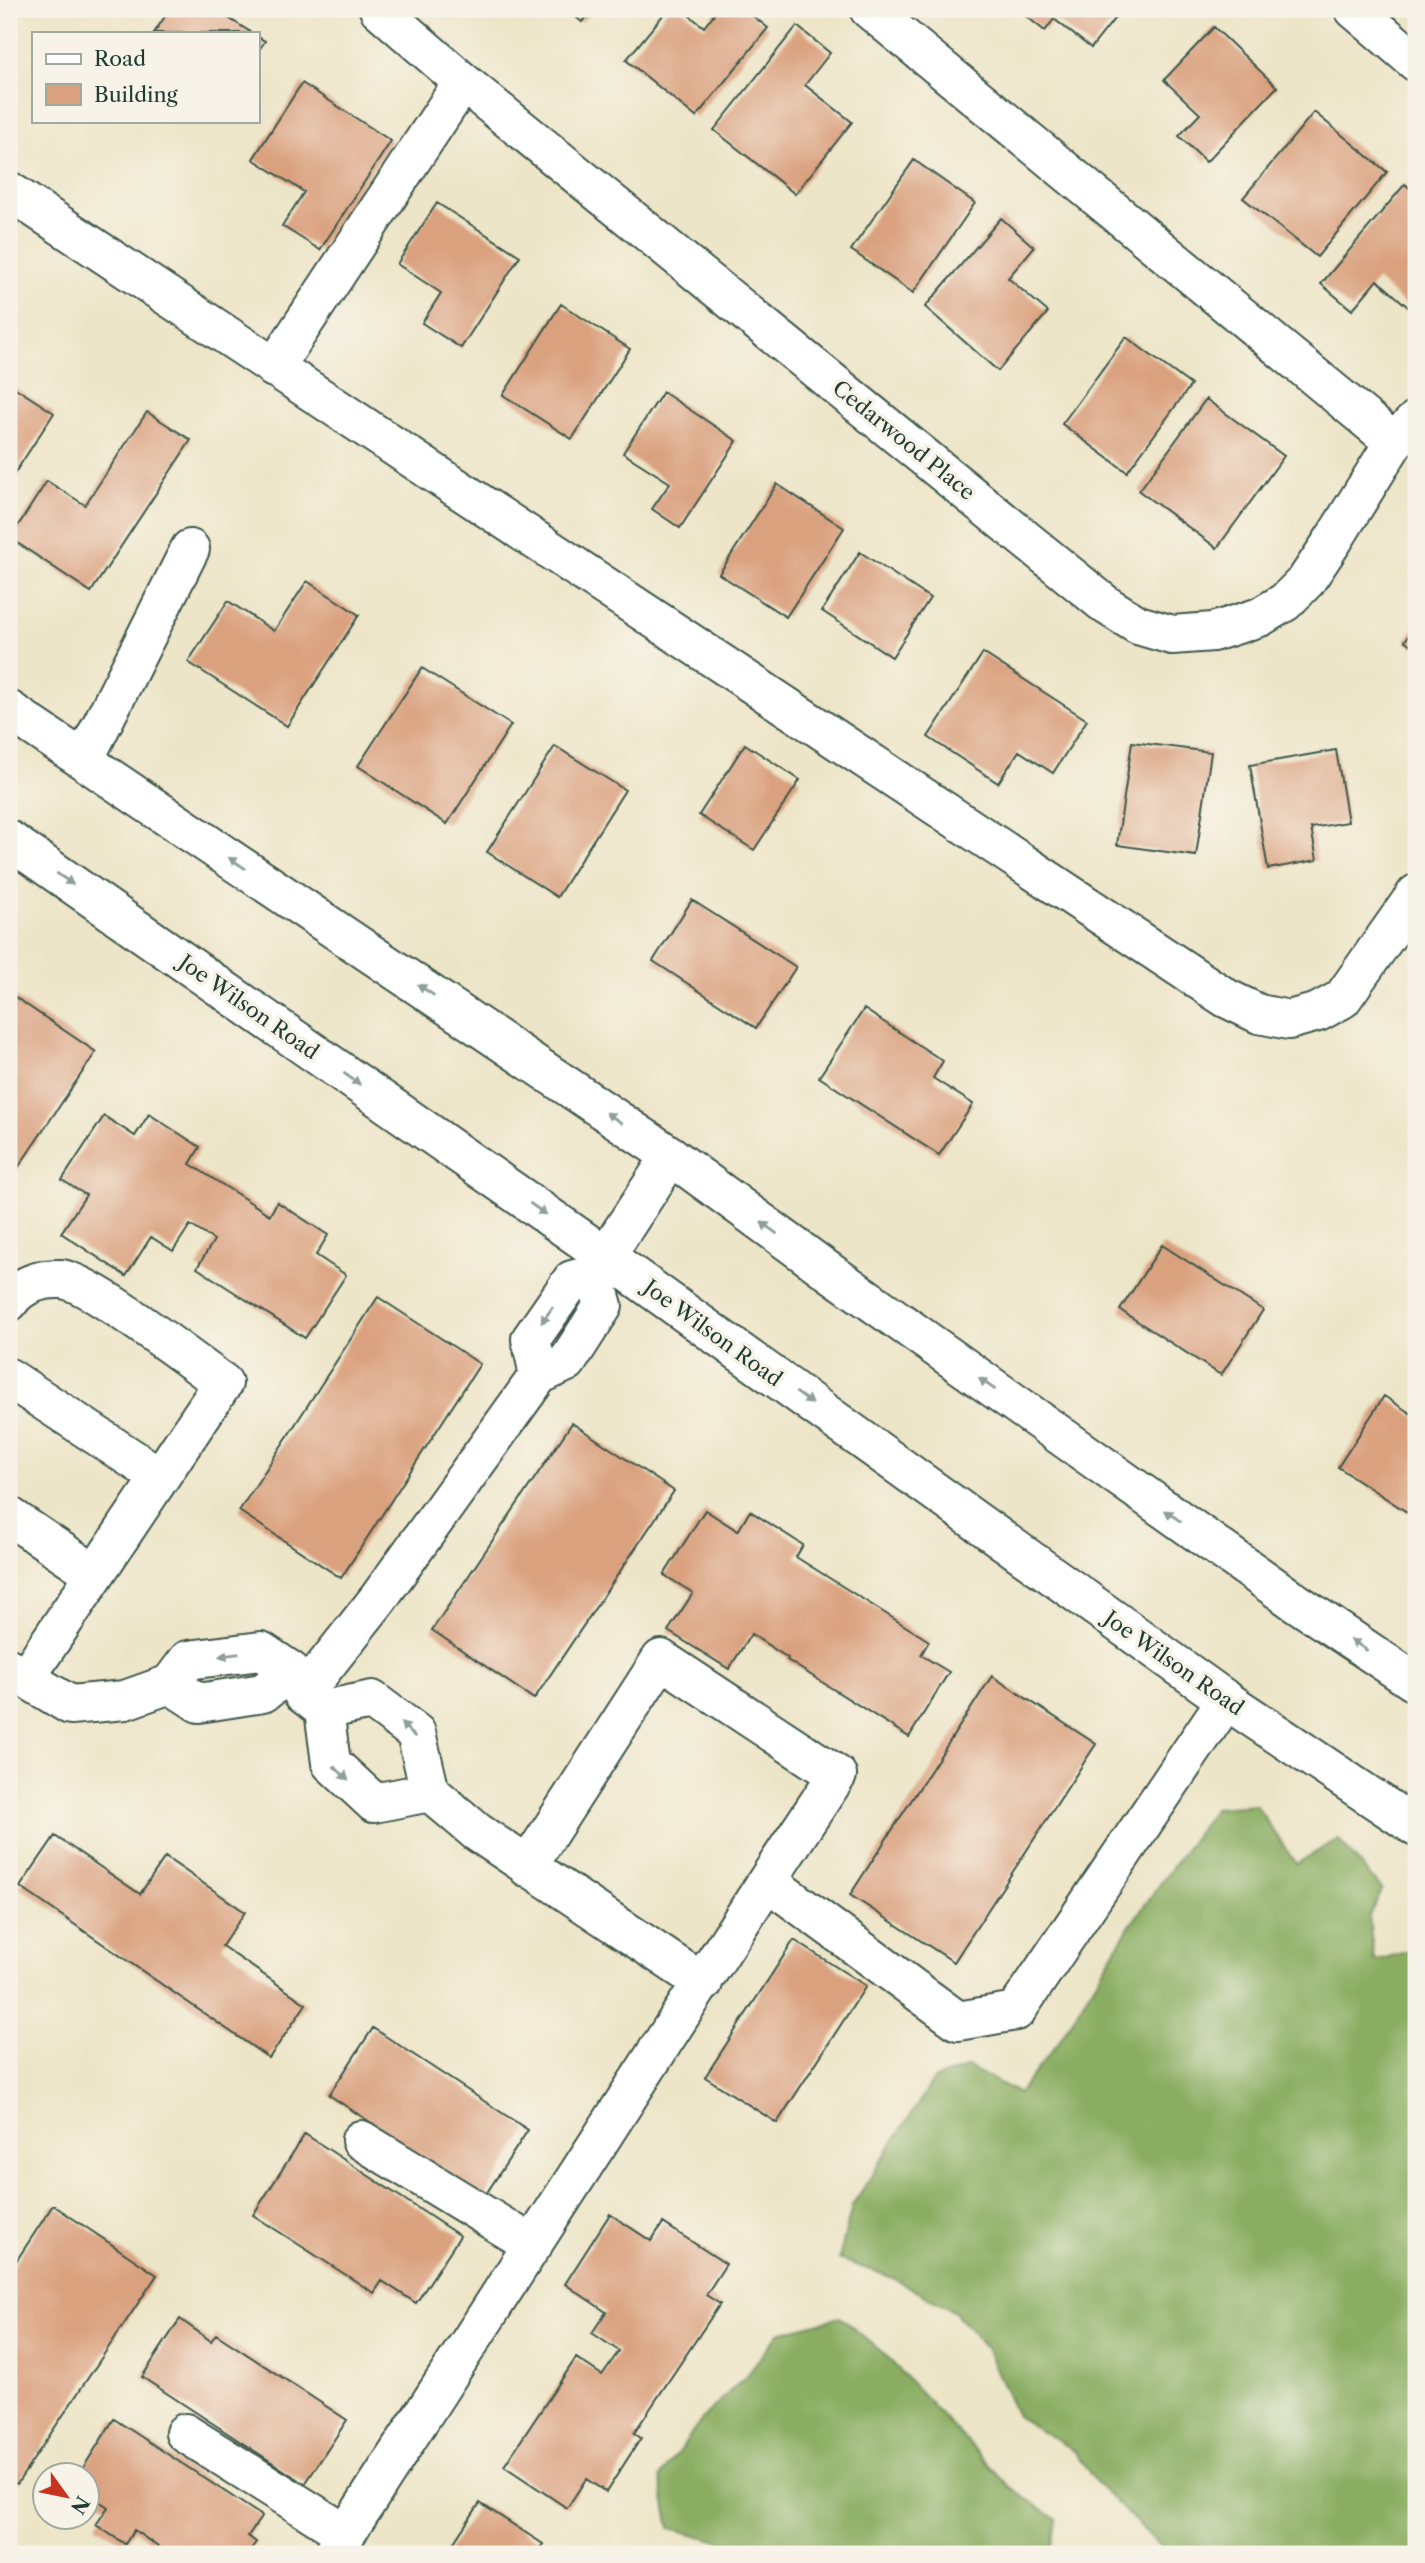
<svg xmlns="http://www.w3.org/2000/svg" width="1425" height="2563" viewBox="0 0 1425 2563" font-family="'Libre Caslon Text',serif">
  <rect width="100%" height="100%" fill="#f7f3e8"/>
  <filter id="ink" filterUnits="userSpaceOnUse"><feTurbulence type="fractalNoise" baseFrequency=".0143" numOctaves="2"/><feDisplacementMap in="SourceGraphic" scale="14" xChannelSelector="R" yChannelSelector="G"/><feConvolveMatrix kernelMatrix="1 2 1 2 8 2 1 2 1" color-interpolation-filters="sRGB"/></filter>
  <filter id="wash" filterUnits="userSpaceOnUse"><feTurbulence type="fractalNoise" baseFrequency=".00686" numOctaves="4" result="noise"/><feDisplacementMap in="SourceGraphic" scale="28" xChannelSelector="R" yChannelSelector="G"/><feGaussianBlur stdDeviation="1.57" result="paint"/><feColorMatrix in="noise" values="0 0 0 0 0 0 0 0 0 0 0 0 0 0 0 0 0 1.4 0 .05"/><feComposite in="paint" operator="in"/></filter>
  <g filter="url(#wash)">
    <rect width="100%" height="100%" fill="#ede5c7"/>
    <path fill="#8aad62" stroke="#54754b" stroke-width="2" d="M1256,1805L1296,1864L1338,1839L1382,1890L1369,1917L1374,1961L1416,1949V2554H1168L1096,2482L1073,2450L1017,2416L986,2348L955,2312L893,2278L839,2259L852,2206L934,2079L968,2067L1019,2093L1060,2040L1129,1927L1215,1808Z
      M840,2317L882,2352L1009,2486L1057,2520L1050,2554H767L670,2528L660,2478L703,2418L745,2377L779,2333Z"/>
    <g id="blocks">
      <path fill="#daa17f" d="M170,9H214L252,33H154Z
        M566,9H593L582,22Z
        M668,9H681L704,27L718,9H744L768,28L696,117L626,60Z
        M1017,9H1122L1091,48L1054,19L1045,31Z
        M797,26L830,53L805,85L852,122L795,194L714,130Z
        M1214,27L1277,87L1206,162L1179,136L1200,114L1164,80Z
        M257,37L265,41L257,53Z
        M302,83L391,141L320,250L282,226L304,192L253,159Z
        M1314,112L1387,172L1317,257L1243,198Z
        M914,160L975,203L913,293L851,250Z
        M1405,184L1416,194V314L1377,280L1352,310L1321,284Z
        M437,203L520,256L461,348L422,323L441,293L397,264Z
        M1001,218L1034,247L1008,278L1048,312L998,371L925,307Z
        M561,304L630,349L572,439L503,395Z
        M1126,337L1191,385L1127,472L1062,424Z
        M11,385L54,413L9,482V389Z
        M663,392L737,441L680,528L652,509L670,483L623,453Z
        M1206,399L1284,456L1217,548L1139,491Z
        M147,412L191,440L91,592L10,538L47,481L85,505Z
        M777,484L844,528L786,617L719,574Z
        M860,552L930,598L892,657L822,611Z
        M307,581L359,615L287,726L188,662L228,601L274,631Z
        M1416,624V648L1405,641Z
        M983,653L1087,720L1053,773L1019,751L998,783L928,737Z
        M422,668L511,725L447,824L358,766Z
        M1132,742L1211,752L1196,856L1117,845Z
        M745,744L800,780L754,850L699,815Z
        M555,746L625,790L557,897L487,852Z
        M1336,750L1348,822L1311,828L1317,860L1268,869L1250,765Z
        M692,900L796,967L756,1028L653,961Z
        M9,993L96,1052L9,1181Z
        M864,1009L943,1061L933,1078L973,1104L939,1155L819,1077Z
        M149,1114L200,1147L190,1164L270,1215L277,1202L328,1235L316,1255L346,1275L305,1338L197,1268L214,1240L190,1225L173,1251L151,1237L126,1276L61,1233L86,1195L62,1180L104,1116L135,1136Z
        M1162,1245L1263,1310L1221,1375L1120,1310Z
        M378,1297L480,1364L341,1578L239,1511Z
        M1384,1396L1416,1417V1505L1410,1514L1338,1467Z
        M572,1423L674,1491L534,1699L432,1630Z
        M705,1510L738,1531L750,1511L803,1545L796,1557L929,1641L921,1655L949,1672L909,1737L787,1660L788,1658L751,1634L729,1669L668,1631L693,1593L664,1575Z
        M992,1676L1096,1744L954,1962L850,1895Z
        M55,1836L140,1894L165,1857L245,1912L222,1946L306,2004L269,2058L20,1887Z
        M794,1940L866,1986L777,2123L705,2077Z
        M373,2028L528,2130L484,2197L329,2095Z
        M305,2134L460,2236L416,2303L382,2281L374,2293L253,2215Z
        M53,2205L157,2275L17,2484L9,2479V2272Z
        M610,2214L651,2241L663,2223L726,2264L706,2295L720,2304L634,2433L641,2438L606,2492L586,2479L567,2508L504,2466L576,2358L602,2375L619,2351L592,2333L606,2312L565,2284Z
        M180,2319L211,2341L216,2334L347,2420L305,2484L142,2377Z
        M114,2419L262,2516L248,2536L256,2542L248,2554H168L134,2530L125,2544L96,2525L108,2507L88,2494V2476H78Z
        M480,2503L543,2544L536,2554H446Z"/>
    </g>
  </g>
  <g filter="url(#ink)">
    <use href="#blocks" fill-opacity="0" stroke="#3e564a" stroke-width="2"/>
    <g fill="none" stroke-linecap="round" stroke-linejoin="round">
      <g stroke="#3e564a" stroke-width="42">
        <path id="minor" d="M379,9L463,82L1106,605L1138,625L1172,635L1213,632L1260,617L1285,602L1306,581L1334,539L1394,442L1416,420
          M869,9L1394,442
          M1354,9L1416,62
          M9,191L1226,998L1259,1014L1289,1020L1318,1012L1342,999L1416,894
          M274,368L463,82
          M84,760L190,549
          M9,1302C20,1285 41,1278 61,1279C89,1281 194,1363 223,1383L25,1679
          M539,1375L531,1339L572,1280L594,1274L671,1156
          M9,1378L160,1477
          M9,1516L95,1574
          M9,1668L70,1705L125,1700L170,1684L188,1660L261,1651L291,1671L303,1694L324,1710L372,1700L416,1733L430,1792L477,1832L703,1983
          M170,1684L199,1703L263,1693L291,1671
          M303,1694L378,1599L539,1375L567,1362L603,1306L594,1274
          M324,1710L331,1763L374,1803L430,1792
          M527,1867L661,1659L837,1775L767,1881
          M361,2140L533,2245
          M185,2433L346,2534
          M333,2554L767,1881L958,2021L1016,2011L1226,1700"/>
      </g>
      <g stroke="#3e564a" stroke-width="42">
        <path id="major" d="M9,710L671,1156L824,1268L1294,1601L1416,1683
          M9,840L607,1257L1226,1700L1416,1827"/>
      </g>
      <use href="#minor" stroke="#fff" stroke-width="38"/>
      <use href="#major" stroke="#fff" stroke-width="38"/>
    </g>
    <defs><path id="oneway-solid" d="M-6-.8H1V-3.2L6.5 0L1 3.2V.8H-6Z" transform="scale(1.75)"/></defs>
    <g fill="#8f9e9a">
      <use href="#oneway-solid" transform="translate(237 863) rotate(-146)"/>
      <use href="#oneway-solid" transform="translate(65 879) rotate(35)"/>
      <use href="#oneway-solid" transform="translate(426 990) rotate(-146)"/>
      <use href="#oneway-solid" transform="translate(352 1079) rotate(35)"/>
      <use href="#oneway-solid" transform="translate(614 1118) rotate(-146)"/>
      <use href="#oneway-solid" transform="translate(538 1209) rotate(35)"/>
      <use href="#oneway-solid" transform="translate(769 1228) rotate(-144)"/>
      <use href="#oneway-solid" transform="translate(547 1315) rotate(125)"/>
      <use href="#oneway-solid" transform="translate(987 1384) rotate(-145)"/>
      <use href="#oneway-solid" transform="translate(804 1398) rotate(36)"/>
      <use href="#oneway-solid" transform="translate(1173 1516) rotate(-145)"/>
      <use href="#oneway-solid" transform="translate(1359 1645) rotate(-146)"/>
      <use href="#oneway-solid" transform="translate(229 1655) rotate(173)"/>
      <use href="#oneway-solid" transform="translate(408 1730) rotate(-136)"/>
      <use href="#oneway-solid" transform="translate(341 1773) rotate(43)"/>
    </g>
  </g>
  <g text-anchor="middle" dominant-baseline="central" stroke-width="7" stroke-linejoin="round" paint-order="stroke">
    <g font-size="21" fill="#1f3d34" stroke="#f7f3e8">
      <text transform="translate(904 440) rotate(39)">Cedarwood Place</text>
      <text transform="translate(249 1007) rotate(35)">Joe Wilson Road</text>
      <text transform="translate(713 1333) rotate(36)">Joe Wilson Road</text>
      <text transform="translate(1174 1663) rotate(35)">Joe Wilson Road</text>
    </g>
  </g>
  <rect width="1425" height="2563" fill="none" stroke="#f7f3e8" stroke-width="35"/>
  <rect x="32" y="32" width="228" height="91" fill="#f7f3e8" stroke="#a1aaa0" stroke-width="2"/>
  <rect x="46" y="54" width="35" height="10" fill="#ffffff" stroke="#a1aaa0" stroke-width="2"/>
  <text x="94" y="66" font-size="21" fill="#1f3d34">Road</text>
  <rect x="46" y="84" width="35" height="21" fill="#daa17f" stroke="#a1aaa0" stroke-width="2"/>
  <text x="94" y="102" font-size="21" fill="#1f3d34">Building</text>
  <g transform="translate(66 2496) rotate(123)"><circle r="33" fill="#f7f3e8" stroke="#a1aaa0" stroke-width="2"/>
  <path d="M0-5L12 26L0 18L-12 26Z" fill="#c8321e"/>
  <text y="-10" font-size="19" font-weight="bold" text-anchor="middle" fill="#1f3d34">N</text>
  </g>
</svg>
